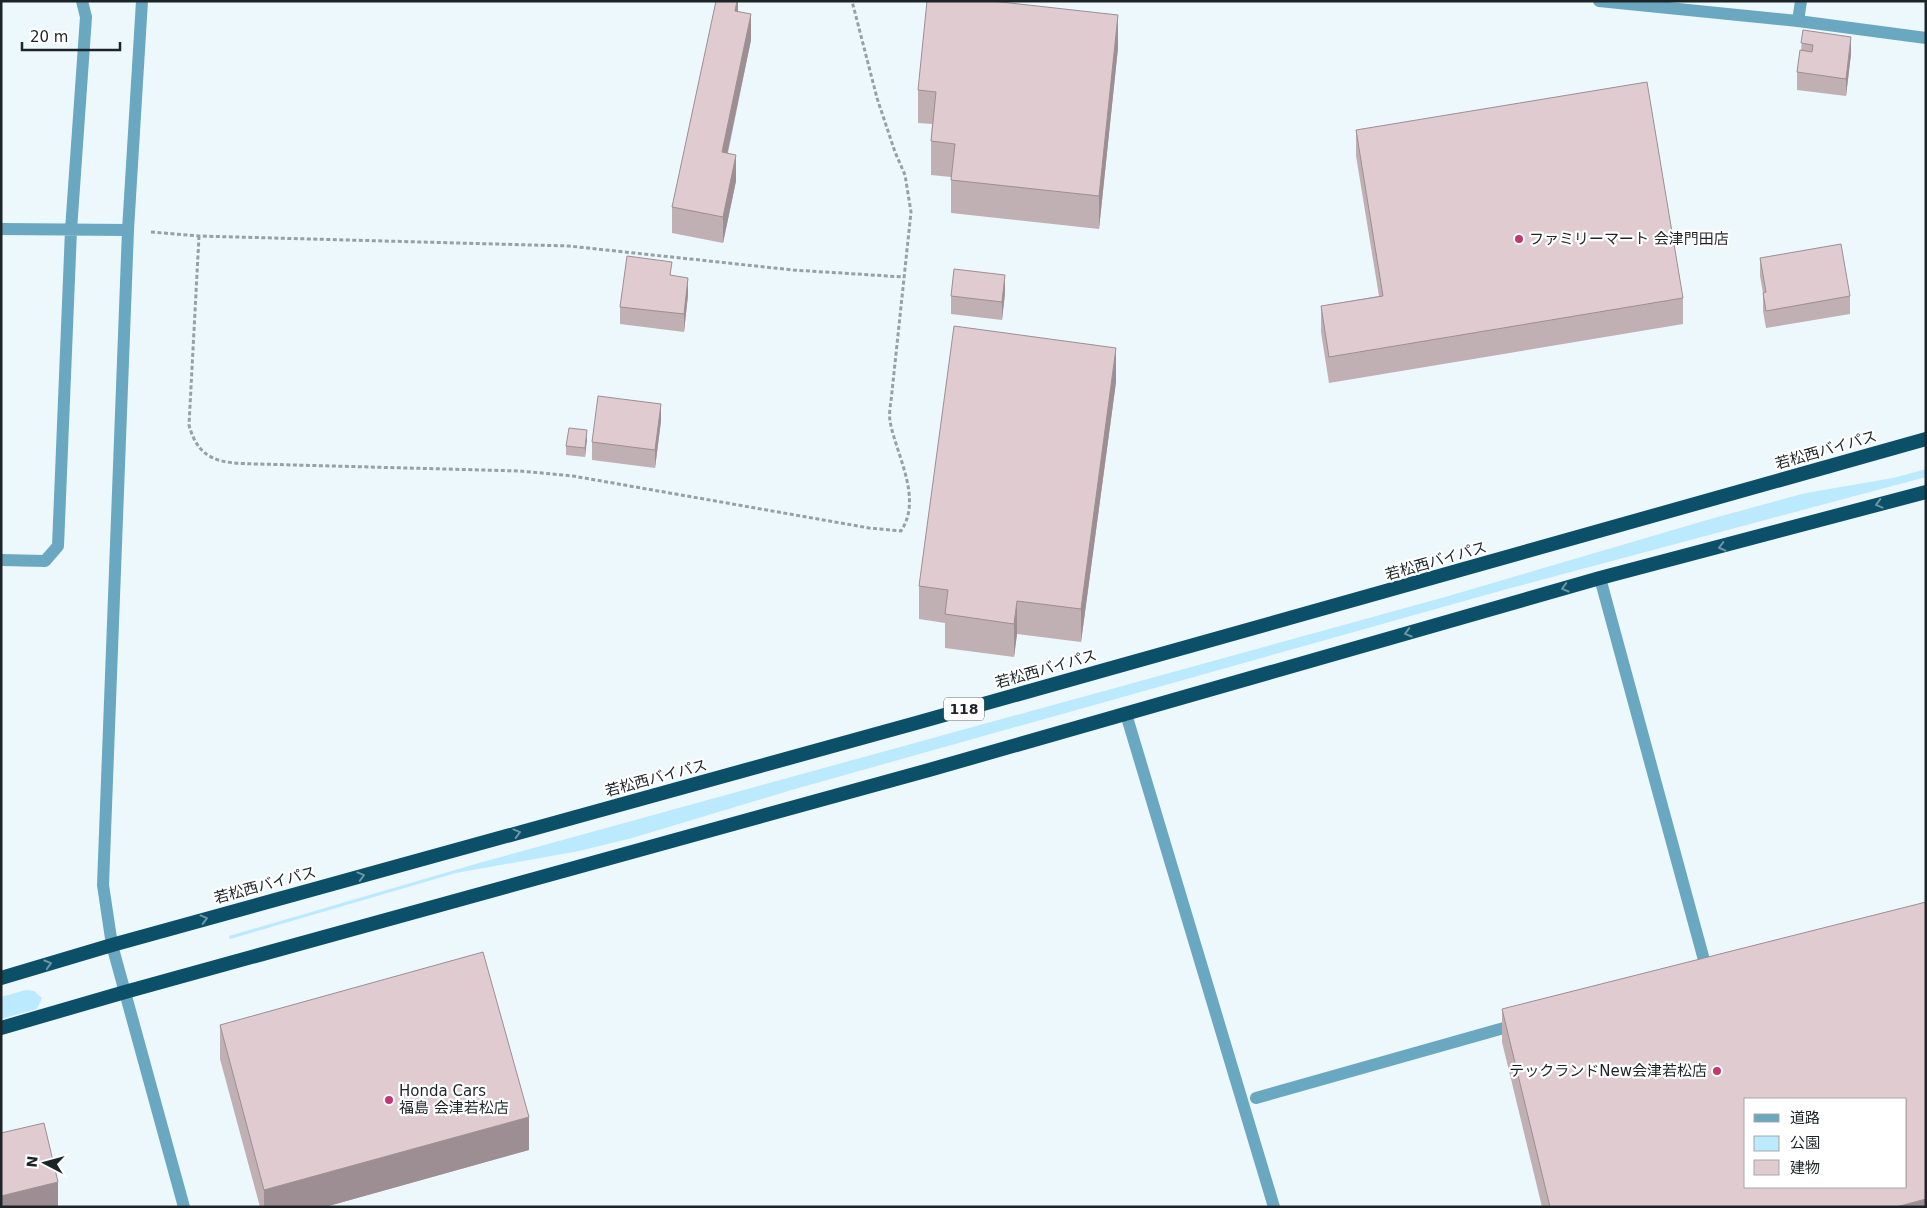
<svg xmlns="http://www.w3.org/2000/svg" width="1927" height="1208" viewBox="0 0 1927 1208" font-family="'DejaVu Sans','Noto Sans JP',sans-serif">
  <rect width="100%" height="100%" fill="#edf8fd"/>
  <path fill="#bbe9fd" d="M1926,469V477L1507,589L795,789L632,838L579,851L456,873L230,939L229,936L479,863L1445,597L1714,518L1806,493L1893,478Z
    M26,990L34,991L42,998L37,1009L1,1019V997Z"/>
  <g fill="none" stroke-linecap="round" stroke-linejoin="round">
    <path stroke="#97a0a4" stroke-width="3" stroke-dasharray="4 2.5" stroke-linecap="butt" d="M151,232L199,236L569,246L793,270L904,277
      M199,236L189,425C199,463 223,463 257,464L520,471L573,476L869,528L901,531C923,498 896,455 890,421C889,415 890,407 891,401L911,212L905,175L895,152L877,98L852,1"/>
    <path stroke="#6aa7c1" stroke-width="12" d="M1600,578L1707,971
      M1256,1098L1518,1024"/>
    <path stroke="#6aa7c1" stroke-width="12" d="M1798,21L1801,1
      M1,229L128,230
      M1,560L45,561L58,546L71,230L86,17L82,1
      M1126,714L1274,1207"/>
    <path stroke="#6aa7c1" stroke-width="12" d="M142,1L128,230L103,885L112,945L184,1207
      M1599,1L1798,21L1926,38"/>
    <path stroke="#0b5068" stroke-width="14" d="M1,978L112,945L916,723L1926,439
      M1,1028L125,992L929,770L1600,578L1926,492"/>
  </g>
  <path fill="#c0afb3" d="M738,1V12L751,40L728,153L736,181L723,243L672,233V207Z
    M1803,30L1851,54L1846,96L1797,90V72L1801,51Z
    M1118,48L1099,229L951,213V177L931,175V141L932,124L918,123V90Z
    M1356,130L1683,298V324L1329,383L1321,332V306L1379,296L1356,156Z
    M1760,258L1850,296V314L1766,328L1763,311V293L1760,276Z
    M672,276L688,295L684,332L620,324V307Z
    M1005,293L1002,320L951,314V296Z
    M1116,382L1081,642L1017,634L1014,657L945,648V623L919,619V586Z
    M661,421L655,468L592,460V442Z
    M587,439L585,457L566,455V446Z
    M1502,1009L1926,1207H1542L1502,1042Z
    M220,1025L529,1150L325,1207H260L220,1059Z"/>
  <path fill="#9c8e92" d="M737,1H738V23L735,11Z
    M751,14V40L722,178V152Z
    M1118,15V48L1099,229V196Z
    M1851,37V54L1846,96V79Z
    M736,155V181L723,243V217Z
    M1005,275V293L1002,320V302Z
    M688,278V295L684,332V314Z
    M1116,348V382L1081,642V609Z
    M661,404V421L655,468V450Z
    M587,430V439L585,457V448Z
    M1017,601V634L1014,657V624Z
    M529,1117V1150L325,1207H264V1190Z
    M58,1182V1207H1V1196Z
    M1926,1199V1207H1896Z"/>
  <path fill="#dfcbd0" stroke="#9c8e92" fill-rule="evenodd" d="M716,1H737L735,11L751,14L722,152L736,155L723,217L672,207Z
    M927,1H992L1118,15L1099,196L951,180L955,144L931,141L936,92L918,90Z
    M1803,30L1851,37L1846,79L1797,72L1800,50L1812,52L1813,45L1801,43Z
    M1647,82L1683,298L1329,357L1321,306L1383,296L1356,130Z
    M1841,244L1850,296L1766,311L1763,293L1766,292L1760,258Z
    M627,256L672,262L670,275L688,278L684,314L620,307Z
    M954,269L1005,275L1002,302L951,296Z
    M954,326L1116,348L1081,609L1017,601L1014,624L945,614L948,590L919,586Z
    M598,396L661,404L655,450L592,442Z
    M569,428L587,430L585,448L566,446Z
    M1926,902V1199L1896,1207H1550L1502,1009ZM1746,1099H1906V1187H1746Z
    M483,952L529,1117L264,1190L220,1025Z
    M44,1123L58,1182L1,1196V1133Z"/>
  <defs><path id="oneway-chevron" d="M-2-3.5L2.5 0L-2 3.5" fill="none" stroke-width="1.6" stroke-linecap="round" stroke-linejoin="round" transform="scale(1.25)"/></defs>
  <g stroke="#6d96a4">
    <use href="#oneway-chevron" transform="translate(1879 504) rotate(165)"/>
    <use href="#oneway-chevron" transform="translate(1722 547) rotate(166)"/>
    <use href="#oneway-chevron" transform="translate(1565 588) rotate(164)"/>
    <use href="#oneway-chevron" transform="translate(1408 633) rotate(164)"/>
    <use href="#oneway-chevron" transform="translate(517 833) rotate(-15)"/>
    <use href="#oneway-chevron" transform="translate(361 876) rotate(-15)"/>
    <use href="#oneway-chevron" transform="translate(204 919) rotate(-15)"/>
    <use href="#oneway-chevron" transform="translate(48 964) rotate(-17)"/>
  </g>
  <g fill="#c2386f" stroke="#fff" stroke-width="2">
    <circle cx="1519" cy="239" r="5"/>
    <circle cx="1717" cy="1071" r="5"/>
    <circle cx="389" cy="1100" r="5"/>
  </g>
  <g text-anchor="middle" dominant-baseline="central" stroke-width="4.5" stroke-linejoin="round" paint-order="stroke">
    <rect fill="#fff" stroke="#616668" stroke-width="1" x="944" y="697.5" width="40" height="23" rx="4"/>
    <g font-size="14" font-weight="bold" fill="#1d2427">
      <text x="964" y="709">118</text>
    </g>
    <g font-size="15" fill="#1d2427" stroke="#fff" text-anchor="start">
      <text x="1529" y="239">ファミリーマート 会津門田店</text>
      <text x="1707" y="1071" text-anchor="end">テックランドNew会津若松店</text>
      <text x="399" y="1091">Honda Cars<tspan x="399" dy="17">福島 会津若松店</tspan></text>
    </g>
    <g font-size="15" fill="#1d2427" stroke="#fff">
      <text transform="translate(1826 450) rotate(-16)">若松西バイパス</text>
      <text transform="translate(1436 561) rotate(-16)">若松西バイパス</text>
      <text transform="translate(1046 669) rotate(-16)">若松西バイパス</text>
      <text transform="translate(656 778) rotate(-15)">若松西バイパス</text>
      <text transform="translate(265 885) rotate(-15)">若松西バイパス</text>
    </g>
  </g>
  <rect width="1927" height="1208" fill="none" stroke="#1d2427" stroke-width="5"/>
  <rect x="1744" y="1098" width="162" height="90" fill="#ffffff" stroke="#a5a7a9"/>
  <rect x="1754" y="1114" width="25" height="8" fill="#6aa7c1" stroke="#a5a7a9"/>
  <text x="1790" y="1123" font-size="15" fill="#1d2427">道路</text>
  <rect x="1754" y="1136" width="25" height="15" fill="#bbe9fd" stroke="#a5a7a9"/>
  <text x="1790" y="1148" font-size="15" fill="#1d2427">公園</text>
  <rect x="1754" y="1160" width="25" height="15" fill="#dfcbd0" stroke="#a5a7a9"/>
  <text x="1790" y="1173" font-size="15" fill="#1d2427">建物</text>
  <g transform="translate(45 1163) rotate(276)" stroke="#ffffff" stroke-width="4" paint-order="stroke">
  <path d="M0-4L9 19L0 12L-9 19Z" fill="#1d2427"/>
  <text y="-8" font-size="14" font-weight="bold" text-anchor="middle" fill="#1d2427">N</text>
  </g>
  <path d="M22 42v8h98v-8" fill="none" stroke="#1d2427" stroke-width="2.5"/>
  <text x="30" y="42" font-size="15" fill="#1d2427" stroke="#ffffff" stroke-width="4" paint-order="stroke">20 m</text>
</svg>
